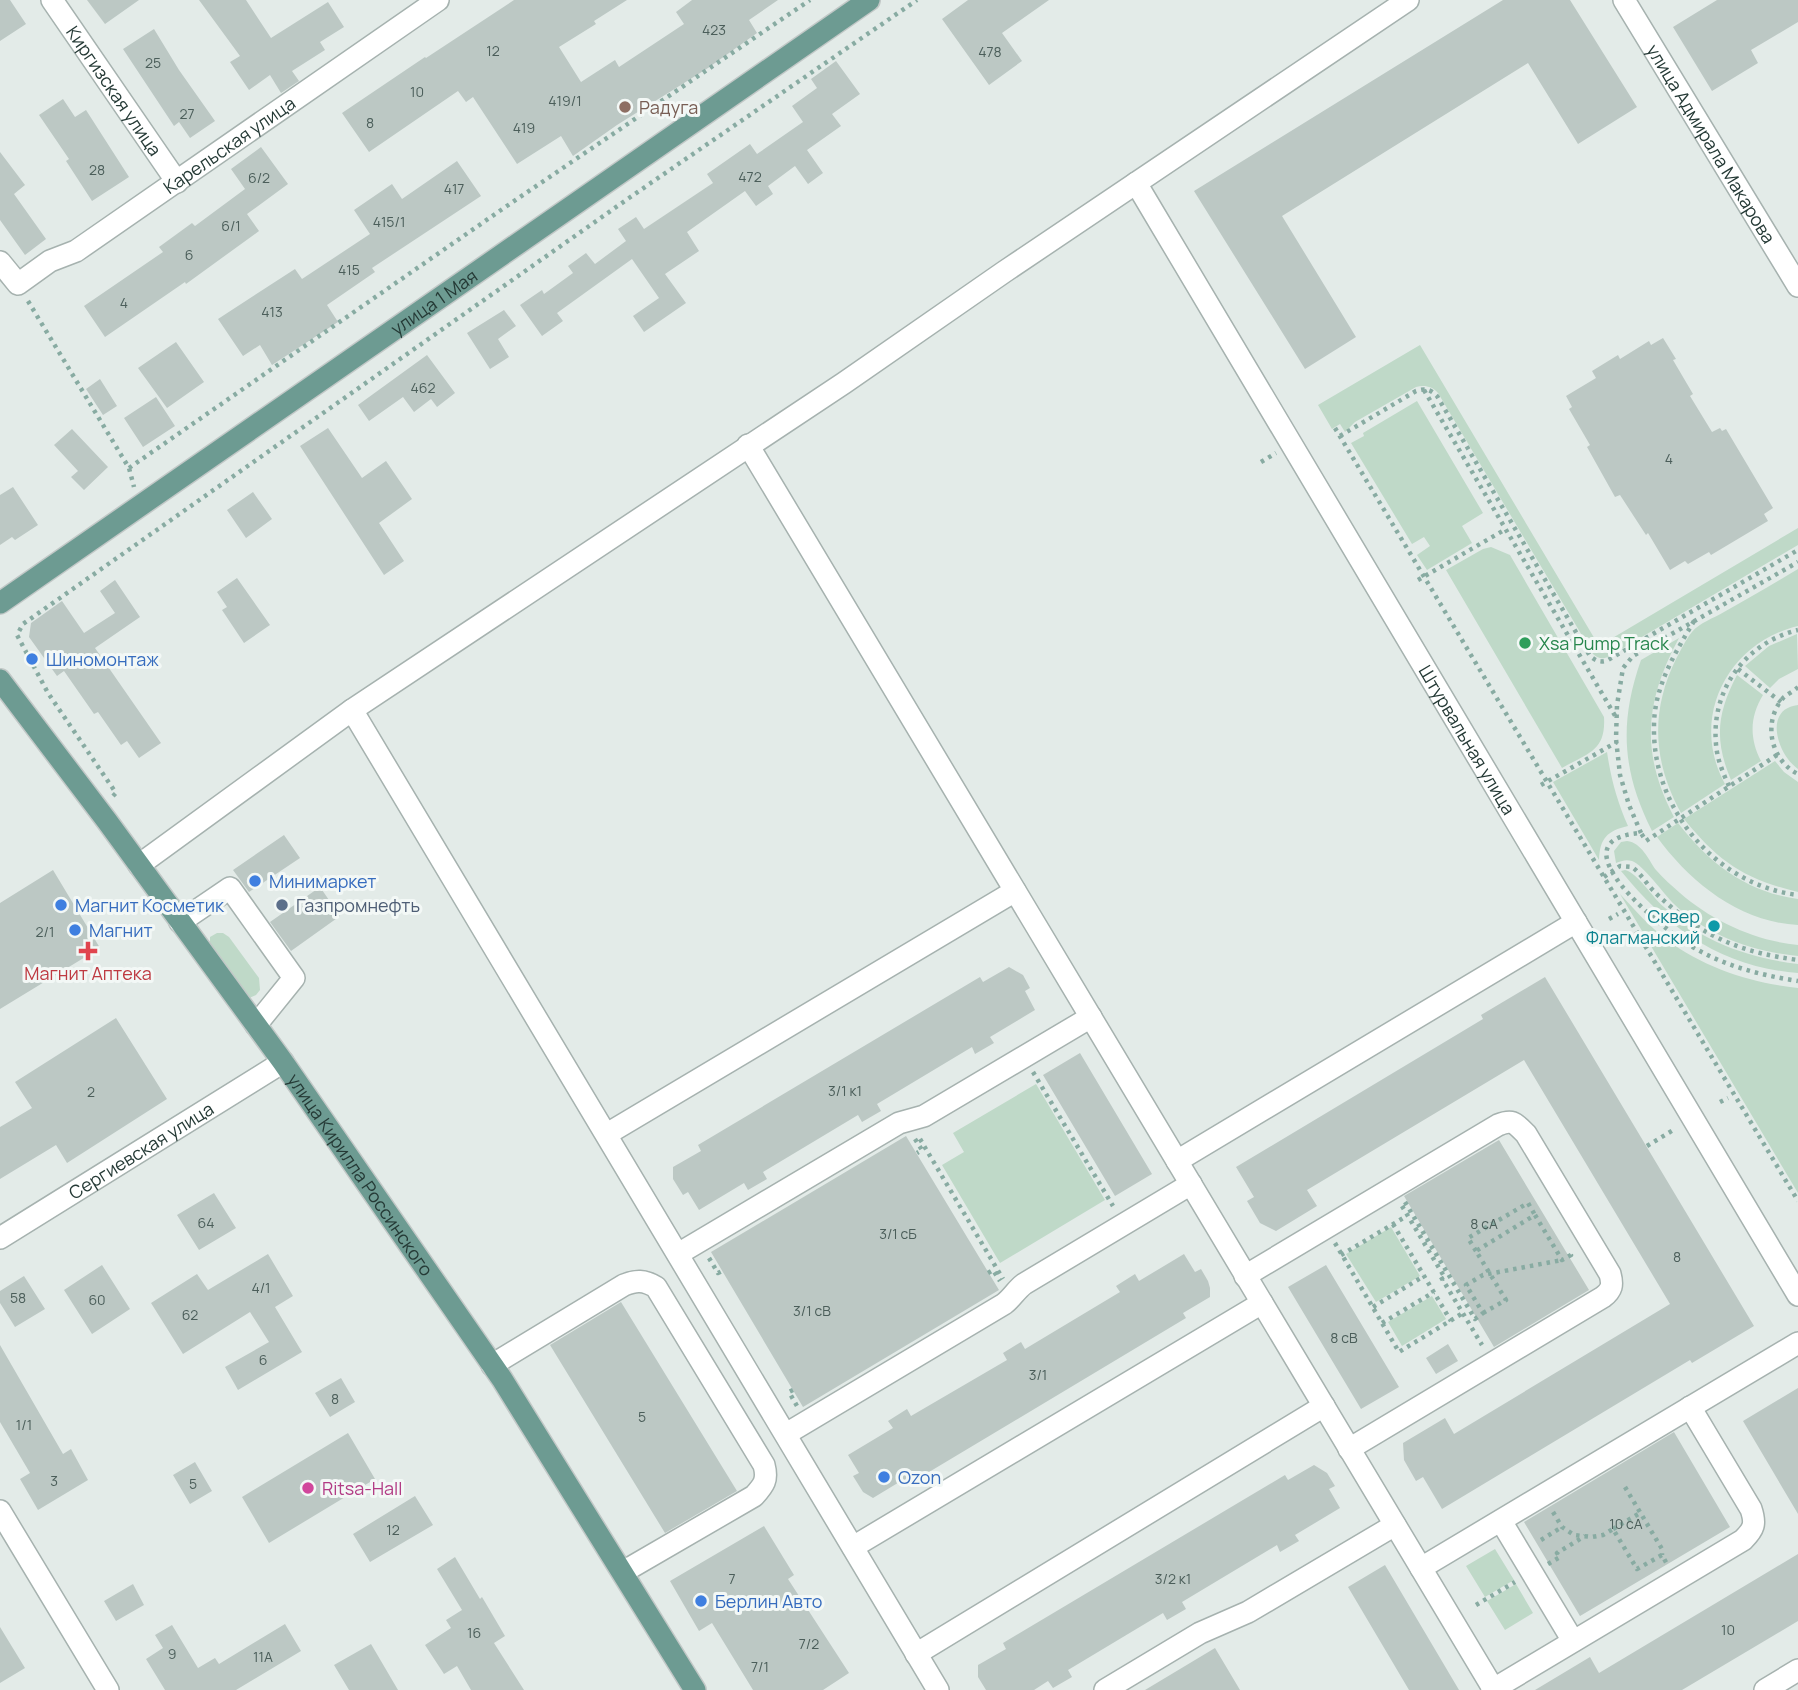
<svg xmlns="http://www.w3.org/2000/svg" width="1798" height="1690" viewBox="0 0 1798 1690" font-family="Manrope,sans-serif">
  <rect width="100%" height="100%" fill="#e3ebe8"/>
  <path fill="#bfd9c8" d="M1420,345L1599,646L1798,528V545L1608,657C1602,659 1599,659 1593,654L1438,393C1432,386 1424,385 1416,387L1355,422L1345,432L1340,424L1332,429L1318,405Z
    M1417,401L1483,513L1462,526L1472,543L1427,570L1417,555L1430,546L1424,537L1412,544L1351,443L1364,436L1363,433Z
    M1491,547L1510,555L1604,717C1606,751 1588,753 1562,768L1446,570L1483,549Z
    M1798,569V626C1727,643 1689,719 1725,784L1681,813C1653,762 1650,712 1676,659C1681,650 1686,639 1692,632C1699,623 1714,618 1724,612C1749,598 1773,584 1798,569Z
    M1797,634L1798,669L1779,679L1770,688L1745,666L1769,646Z
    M1679,638C1645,701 1640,752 1674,817L1652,831C1622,771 1619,723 1641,660Z
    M1737,675L1763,695C1750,716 1749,738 1761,761L1731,780C1714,740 1717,713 1737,675Z
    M1798,705V769C1777,754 1763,709 1798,705Z
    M1607,752C1611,779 1617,801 1628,826C1607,831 1600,838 1599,860L1553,782Z
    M1775,761L1784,772L1798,782V892C1744,879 1719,862 1684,819Z
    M1678,823C1709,863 1746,892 1798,899V925C1739,922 1690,882 1657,837Z
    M1627,841C1642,843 1648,859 1656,870C1663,878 1672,886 1680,893C1712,921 1756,941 1798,945V956C1754,952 1706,935 1674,904C1664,894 1643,865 1632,861C1626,859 1621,861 1616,863L1614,851L1621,842Z
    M1625,870C1638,873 1652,897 1664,907C1701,941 1748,958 1798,964V973C1722,967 1668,929 1621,871Z
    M1620,894C1635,910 1650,927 1667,940C1705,968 1751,983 1798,988V1193Z
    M217,933H223L229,937L259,978L260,990L256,995L247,999L212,951L210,942V937Z
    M1036,1084L1105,1200L1000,1263L942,1165L964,1152L953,1133Z
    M1391,1227L1420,1276L1376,1302L1346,1254Z
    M1432,1296L1446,1319L1402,1346L1388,1322Z
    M1495,1549L1514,1580L1485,1597L1466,1566Z
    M1516,1584L1533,1613L1505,1630L1487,1601Z"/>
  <path fill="#bcc8c4" d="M0,0H10L26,24L0,41Z
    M87,0H139L105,24Z
    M199,0H246L271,38L328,2L344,27L320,42L325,50L292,71L299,81L281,93L270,75L249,90L230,62L240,56Z
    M514,0H627L594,21L596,24L559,47L581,82L615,60L619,67L684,24L676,12L692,0H778L749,20L757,33L708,68L617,125L573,156L561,136L517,164L473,97L466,102L458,91L369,152L342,113L425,57L426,58Z
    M968,0H1049L1002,33L1022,61L989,85L942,19Z
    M1503,0H1570L1637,107L1578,144L1528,63L1282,216L1356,337L1305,369L1194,191Z
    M1717,0H1798V22L1751,50L1758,63L1712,91L1673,27Z
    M154,29L179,70L215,121L190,138L179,122L174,126L123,49Z
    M836,61L860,94L832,114L841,126L807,150L823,173L808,184L795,166L768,186L773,194L756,206L745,191L687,232L699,251L665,274L686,303L644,332L633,316L659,298L632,259L557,313L563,321L542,336L520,305L542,290L544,294L573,273L568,266L586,253L595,264L626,241L618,229L636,217L644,229L713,183L707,174L750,144L757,154L803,122L792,106L817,88L811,79Z
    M63,99L75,117L86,110L129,177L92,201L66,161L69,159L39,115Z
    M261,147L288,184L247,214L259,231L186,284L185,282L105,337L84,306L163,252L159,247L192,223L195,226L245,189L231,169Z
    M0,152L25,185L14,194L46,239L25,255L0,220Z
    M457,161L481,196L372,268L375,272L327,305L338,322L272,365L260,345L243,356L218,319L295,269L302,279L370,234L354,210L392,184L402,199Z
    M504,310L516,326L498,339L509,357L490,369L467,333Z
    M1663,338L1676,359L1673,360L1693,394L1690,396L1712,432L1720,428L1722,431L1726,429L1773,508L1764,514L1768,521L1711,555L1709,552L1688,564L1685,561L1670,570L1648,533L1646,535L1620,495L1615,497L1587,447L1590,445L1569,409L1572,407L1566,396L1596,378L1592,371L1618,355L1620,359L1649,341L1651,345Z
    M176,342L204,382L167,408L138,368Z
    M427,355L455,393L437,407L431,399L414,412L403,397L369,421L358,405Z
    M100,379L117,406L103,415L86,389Z
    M156,397L175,426L143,447L124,418Z
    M328,428L362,478L386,461L412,499L379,523L404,561L384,575L300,446Z
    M72,429L108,467L84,490L71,477L78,471L54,445Z
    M13,487L38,525L15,540L12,537L0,545V495Z
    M253,492L272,519L246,538L227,510Z
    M237,578L270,625L244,643L222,610L227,607L217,592Z
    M115,580L140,617L95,648L161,743L139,758L127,741L121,745L98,712L94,714L64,671L57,676L29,637L31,623L62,601L84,633L115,613L100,591Z
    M284,835L300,858L249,892L233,870Z
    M53,870L100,948L0,1009V903Z
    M320,887L340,916L291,951L270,922Z
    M1009,967L1023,975L1030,988L1025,991L1035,1010L990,1037L994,1043L975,1054L972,1047L877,1104L881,1111L862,1122L858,1115L763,1172L767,1179L748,1190L744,1183L699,1210L688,1192L683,1195L673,1179V1167L701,1151L698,1145L943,999L980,977L983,982Z
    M1545,977L1754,1326L1692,1363L1690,1360L1442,1509L1423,1477L1416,1481L1404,1460L1403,1443L1445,1418L1454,1434L1670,1304L1524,1060L1307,1190L1317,1206L1276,1231L1260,1223L1247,1201L1254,1197L1236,1167L1483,1019L1481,1015Z
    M116,1018L167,1099L67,1163L56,1145L0,1179V1127L32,1108L15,1082Z
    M1080,1053L1152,1174L1115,1196L1043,1075Z
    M906,1136L999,1290L803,1407L711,1252Z
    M1499,1140L1589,1290L1494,1347L1404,1196Z
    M214,1193L236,1228L199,1250L177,1215Z
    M268,1254L293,1296L275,1307L302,1352L238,1390L225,1367L269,1342L250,1312L183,1354L151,1303L197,1274L208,1290Z
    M1184,1254L1195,1272L1201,1269L1208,1281L1210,1288V1297L1183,1313L1186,1318L904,1487L901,1481L873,1498L863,1492L853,1476L859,1473L848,1455L893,1428L888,1421L907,1409L911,1416L1007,1360L1003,1353L1021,1342L1025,1349L1120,1292L1116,1286L1135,1274L1139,1281Z
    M102,1265L130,1309L92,1334L64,1290Z
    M1326,1265L1399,1387L1361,1409L1288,1287Z
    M24,1276L45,1309L15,1327L0,1303V1291Z
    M621,1302L737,1491L665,1533L550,1345Z
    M1448,1344L1458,1361L1436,1374L1426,1358Z
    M0,1345L63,1454L71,1449L88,1480L38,1510L20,1479L30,1473L0,1422Z
    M341,1378L355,1402L330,1417L315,1393Z
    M1798,1388V1514L1743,1421Z
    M1674,1432L1730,1527L1580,1616L1524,1522Z
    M348,1433L375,1479L269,1543L242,1497Z
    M195,1462L212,1491L190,1504L173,1475Z
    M1314,1465L1327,1473L1335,1486L1329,1489L1340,1508L1295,1535L1299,1541L1280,1552L1277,1545L1182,1602L1186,1609L1167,1620L1163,1613L1068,1670L1072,1677L1053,1688L1048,1681L1034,1690H986L978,1677V1665L1006,1649L1003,1643L1248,1497L1285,1475L1288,1480Z
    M415,1496L433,1525L370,1562L353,1534Z
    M764,1526L794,1575L788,1579L849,1673L823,1690H753L712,1623L699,1631L670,1581Z
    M1798,1554V1621L1682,1690H1535L1590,1657L1599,1673Z
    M455,1557L480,1599L482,1597L505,1636L494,1643L524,1690H471L457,1666L444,1674L425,1645L451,1628L446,1620L462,1610L437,1569Z
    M1385,1565L1459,1690H1409L1348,1587Z
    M133,1584L144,1605L116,1621L104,1601Z
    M285,1624L301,1651L236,1690H165L146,1659L163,1648L155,1635L172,1625L198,1668L215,1658L219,1664Z
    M0,1627L25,1668L0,1683Z
    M371,1644L398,1690H349L334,1665Z
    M1215,1648L1240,1690H1145Z"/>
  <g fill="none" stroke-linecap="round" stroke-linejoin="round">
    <g stroke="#a6b2af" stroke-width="24">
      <g id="minor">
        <path id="s1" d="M52,0L177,182"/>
        <path id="s2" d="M1624,0L1798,286"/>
        <path id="s3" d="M1136,183L1798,1295"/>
        <path id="s4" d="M0,262L18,284L50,261L76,251L438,0"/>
        <path d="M748,445L1494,1690"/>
        <path d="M352,710L938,1690"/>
        <path d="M139,865L352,710L844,383L1004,272L1408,0"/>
        <path d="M180,922L230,888L294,978L256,1025"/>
        <path d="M607,1134L1015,891"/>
        <path d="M1177,1161L1576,922"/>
        <path id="s5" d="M0,1238L283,1062"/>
        <path d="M678,1254L899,1123L924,1116L1091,1017"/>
        <path d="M1245,1276L1498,1125C1513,1119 1515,1123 1526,1134L1610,1274C1613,1285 1612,1290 1603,1297L1349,1449"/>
        <path d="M492,1365L624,1285C636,1280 644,1280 656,1287L764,1465C768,1480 764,1485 754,1496L623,1572"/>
        <path d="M786,1434L1004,1304C1012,1298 1016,1290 1024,1284L1191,1184"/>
        <path d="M0,1511L108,1690"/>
        <path d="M1501,1521L1573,1641"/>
        <path d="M853,1547L1262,1303"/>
        <path d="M1421,1568L1798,1343"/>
        <path d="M916,1654L1324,1406"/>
        <path d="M1105,1690L1200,1633L1248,1612L1395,1525"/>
        <path d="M1492,1690L1743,1540C1754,1529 1756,1524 1751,1509L1690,1407"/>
        <path d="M1765,1690L1798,1670"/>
      </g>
    </g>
    <g stroke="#c2c8c7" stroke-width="24">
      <g id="major">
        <path id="s6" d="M0,603L869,0"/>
        <path id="s7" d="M0,680L107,821L283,1062L502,1379L695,1690"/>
      </g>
    </g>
    <path stroke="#88aba2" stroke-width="4.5" stroke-dasharray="3.5 5" stroke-linecap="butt" d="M28,301L129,468L134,487
      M1424,390L1617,719
      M1335,428L1798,1201
      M1340,436L1416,391C1425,388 1430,389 1437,396L1590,656C1596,661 1601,663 1608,660L1798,550
      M1261,462L1276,453
      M129,468L501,210L810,0
      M1418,580L1506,529
      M1694,621C1675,653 1654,687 1654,726C1652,808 1715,885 1798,895
      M1738,669L1781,702
      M1798,687C1794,691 1788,694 1784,697C1762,721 1770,760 1798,774
      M1777,755L1646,841L1641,833C1550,839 1664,930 1691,946C1724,966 1760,975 1798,981
      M1541,785L1617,742
      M1729,786C1723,773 1717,759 1716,744C1711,690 1745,643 1798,630
      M113,796L116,793L48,693L17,635L23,624L629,198L917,0
      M1641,833L1629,805L1620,775L1616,739L1617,705L1623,668L1633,656L1798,562
      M1604,877L1620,866L1632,867C1639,872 1644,880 1650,887C1656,894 1663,900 1670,906C1710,940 1746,953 1798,960
      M1609,919L1618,914
      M1033,1072L1113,1206
      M1720,1102L1728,1098
      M915,1139L922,1150L917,1153
      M920,1139L1003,1279
      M1647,1146L1675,1129
      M1405,1202L1475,1319L1483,1313L1466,1285L1483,1275L1562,1260
      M1402,1206L1445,1278L1442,1279
      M1393,1224L1451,1321
      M1335,1243L1399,1352L1463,1313
      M1476,1251L1468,1238L1528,1203L1535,1215
      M1341,1255L1405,1217
      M709,1258L718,1273L722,1271
      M988,1273L993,1270L1000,1281
      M1441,1277L1482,1345
      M1373,1307L1424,1276
      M1483,1313L1506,1300L1476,1251L1535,1215L1562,1260L1571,1255L1569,1251
      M1382,1323L1434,1292
      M793,1390L789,1392L797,1406
      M1625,1487L1662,1549V1555
      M1553,1512L1562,1527L1574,1535L1592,1537L1603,1535L1613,1529L1637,1569L1662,1555L1667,1564
      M1613,1529L1640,1513
      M1541,1540L1562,1527
      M1548,1564L1560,1557L1557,1553L1585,1536
      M1476,1605L1515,1582"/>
    <use href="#minor" stroke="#fff" stroke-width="21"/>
    <use href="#major" stroke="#6d9b92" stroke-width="21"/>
  </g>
  <circle fill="#8d6e63" stroke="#f3f8f6" stroke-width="2.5" cx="625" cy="107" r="7"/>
  <circle fill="#2e9e5b" stroke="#f3f8f6" stroke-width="2.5" cx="1525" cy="643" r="7"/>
  <g fill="#3f7fe0" stroke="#f3f8f6" stroke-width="2.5">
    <circle cx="32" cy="659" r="7"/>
    <circle cx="255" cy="881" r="7"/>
    <circle cx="61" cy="905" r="7"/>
    <circle cx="75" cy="930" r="7"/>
    <circle cx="884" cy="1477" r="7"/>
    <circle cx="701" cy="1601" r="7"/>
  </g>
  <circle fill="#5c6f8a" stroke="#f3f8f6" stroke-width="2.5" cx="282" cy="905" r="7"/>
  <circle fill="#0f9aa8" stroke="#f3f8f6" stroke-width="2.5" cx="1714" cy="926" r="7"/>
  <path fill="#e0444e" stroke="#f3f8f6" stroke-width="2.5" d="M84.5 940.5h7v7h7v7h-7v7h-7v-7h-7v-7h7z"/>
  <circle fill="#d1479c" stroke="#f3f8f6" stroke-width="2.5" cx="308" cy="1488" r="7"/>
  <g text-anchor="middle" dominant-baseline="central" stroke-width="6" stroke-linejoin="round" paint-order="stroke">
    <g font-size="14" fill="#4b5e5a">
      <text x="714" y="29">423</text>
      <text x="493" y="50">12</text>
      <text x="990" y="51">478</text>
      <text x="153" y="62">25</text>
      <text x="417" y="91">10</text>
      <text x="565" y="100">419/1</text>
      <text x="187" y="113">27</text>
      <text x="370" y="122">8</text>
      <text x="524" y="127">419</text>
      <text x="97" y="169">28</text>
      <text x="750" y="176">472</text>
      <text x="259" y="177">6/2</text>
      <text x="454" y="188">417</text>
      <text x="389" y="221">415/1</text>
      <text x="231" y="225">6/1</text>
      <text x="189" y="254">6</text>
      <text x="349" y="269">415</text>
      <text x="124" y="302">4</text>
      <text x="272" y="311">413</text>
      <text x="423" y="387">462</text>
      <text x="1669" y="458">4</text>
      <text x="45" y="931">2/1</text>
      <text x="845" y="1090">3/1 к1</text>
      <text x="91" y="1091">2</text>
      <text x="206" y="1222">64</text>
      <text x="1484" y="1223">8 сА</text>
      <text x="898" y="1233">3/1 сБ</text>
      <text x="1677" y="1256">8</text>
      <text x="261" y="1287">4/1</text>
      <text x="18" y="1297">58</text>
      <text x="97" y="1299">60</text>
      <text x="812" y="1310">3/1 сВ</text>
      <text x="190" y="1314">62</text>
      <text x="1344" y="1337">8 сВ</text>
      <text x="263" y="1359">6</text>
      <text x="1038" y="1374">3/1</text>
      <text x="335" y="1398">8</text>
      <text x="642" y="1416">5</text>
      <text x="24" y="1424">1/1</text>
      <text x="54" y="1480">3</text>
      <text x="193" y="1483">5</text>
      <text x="1626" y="1523">10 сА</text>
      <text x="393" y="1529">12</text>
      <text x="732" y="1578">7</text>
      <text x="1173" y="1578">3/2 к1</text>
      <text x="1728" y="1629">10</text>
      <text x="474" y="1632">16</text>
      <text x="809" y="1643">7/2</text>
      <text x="172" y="1653">9</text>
      <text x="263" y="1656">11А</text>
      <text x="760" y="1666">7/1</text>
    </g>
    <g font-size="18" fill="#253a36" stroke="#f3f8f6">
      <text stroke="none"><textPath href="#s1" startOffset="110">Киргизская улица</textPath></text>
      <text stroke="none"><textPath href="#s2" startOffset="168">улица Адмирала Макарова</textPath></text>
      <text stroke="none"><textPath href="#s4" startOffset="282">Карельская улица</textPath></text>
      <text stroke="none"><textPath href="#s6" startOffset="528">улица 1 Мая</textPath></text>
      <text stroke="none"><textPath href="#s3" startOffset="648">Штурвальная улица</textPath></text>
      <text stroke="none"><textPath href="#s5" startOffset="166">Сергиевская улица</textPath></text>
      <text stroke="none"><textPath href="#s7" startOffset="612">улица Кирилла Россинского</textPath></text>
    </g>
    <g font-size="18" fill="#785e54" stroke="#f3f8f6" text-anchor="start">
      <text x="639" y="107">Радуга</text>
    </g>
    <g font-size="18" fill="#27864d" stroke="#f3f8f6" text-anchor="start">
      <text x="1539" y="643">Xsa Pump Track</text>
    </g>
    <g font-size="18" fill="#366cbe" stroke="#f3f8f6" text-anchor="start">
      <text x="46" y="659">Шиномонтаж</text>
      <text x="269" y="881">Минимаркет</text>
      <text x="75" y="905">Магнит Косметик</text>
      <text x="89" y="930">Магнит</text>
      <text x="898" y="1477">Ozon</text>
      <text x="715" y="1601">Берлин Авто</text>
    </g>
    <g font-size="18" fill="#4e5e75" stroke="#f3f8f6" text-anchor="start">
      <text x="296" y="905">Газпромнефть</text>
    </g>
    <g font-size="18" fill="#0d838f" stroke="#f3f8f6" text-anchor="end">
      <text x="1700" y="916">Сквер<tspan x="1700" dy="21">Флагманский</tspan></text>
    </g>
    <g font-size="18" fill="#be3a42" stroke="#f3f8f6">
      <text x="88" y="973">Магнит Аптека</text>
    </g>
    <g font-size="18" fill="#b23c85" stroke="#f3f8f6" text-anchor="start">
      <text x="322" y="1488">Ritsa-Hall</text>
    </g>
  </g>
</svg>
